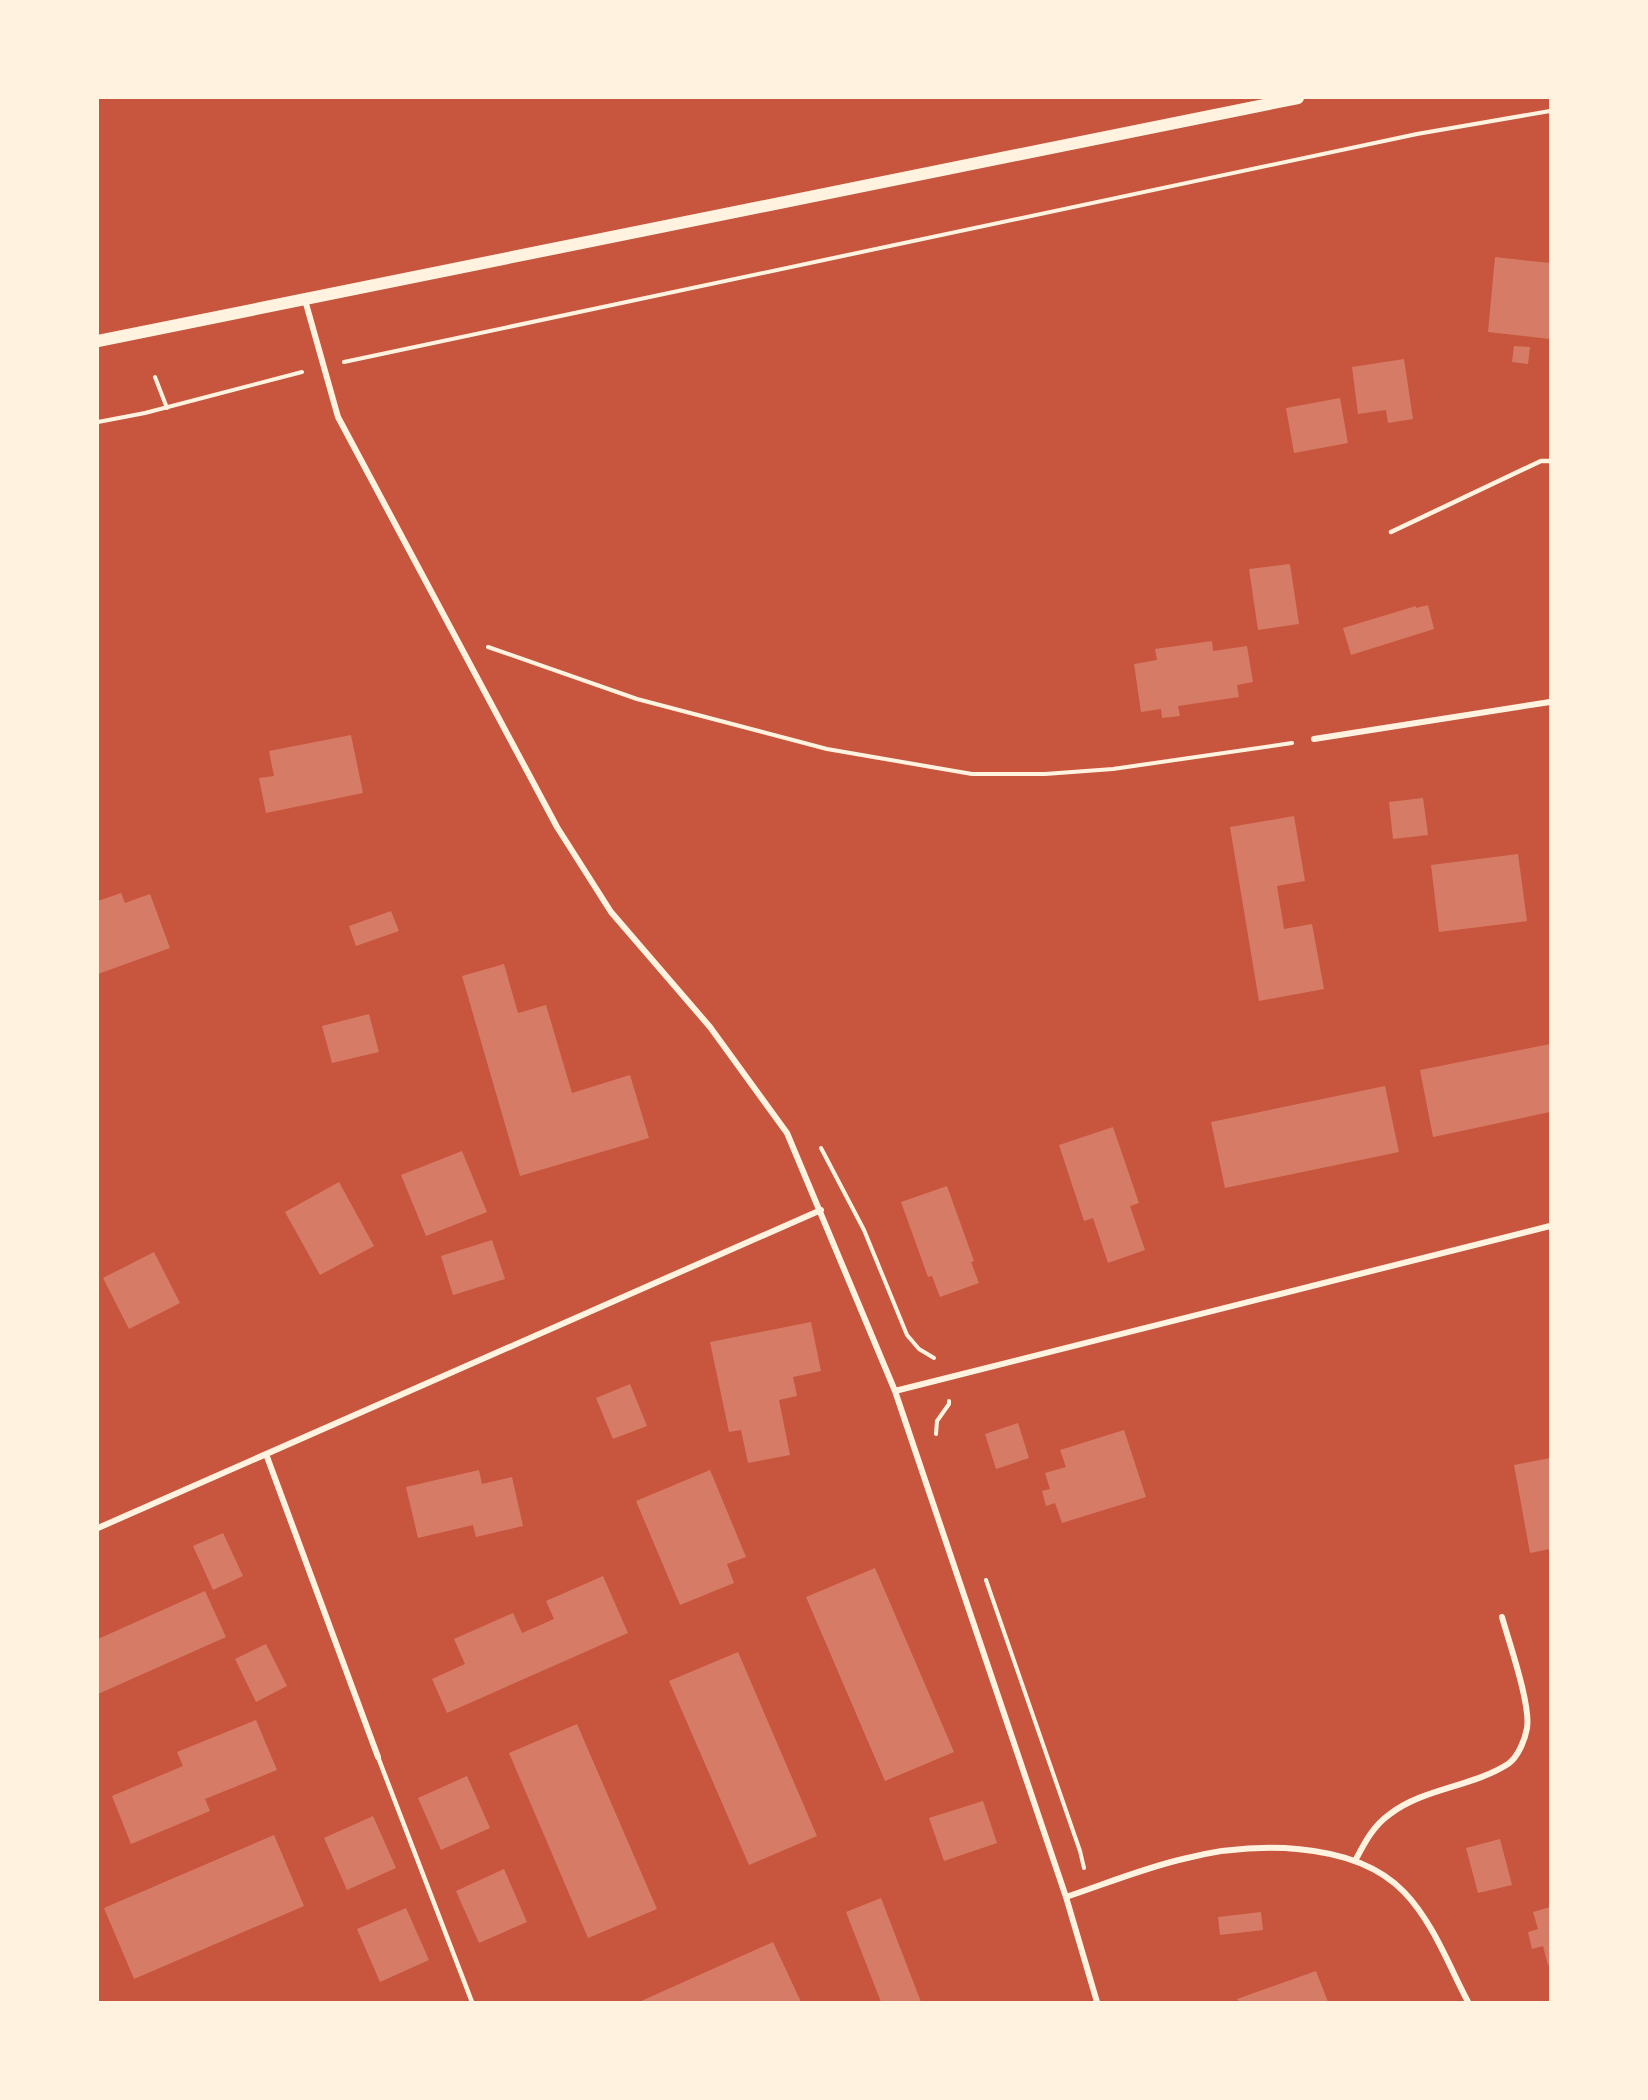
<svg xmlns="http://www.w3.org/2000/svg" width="1648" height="2100" viewBox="0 0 1648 2100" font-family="Inter,sans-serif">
  <rect width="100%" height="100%" fill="#c8553d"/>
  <path fill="#d67c66" d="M1495,257L1550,263V339L1488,332Z
    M1514,346L1530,347L1528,364L1512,362Z
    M1404,359L1413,419L1388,423L1386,410L1358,414L1352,367Z
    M1340,398L1348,443L1294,453L1286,408Z
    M1290,564L1299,624L1258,630L1249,569Z
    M1428,605L1434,629L1351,655L1343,628L1416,606V608Z
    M1212,641L1213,651L1247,646L1253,682L1237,685L1239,697L1178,706L1180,716L1162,718L1161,709L1141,712L1134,664L1157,660L1155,649Z
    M351,735L363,793L266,813L259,778L274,776L269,751Z
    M1423,798L1428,835L1393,839L1389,802Z
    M1294,816L1305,881L1277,886L1284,929L1312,924L1324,989L1259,1001L1230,827Z
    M1518,854L1527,921L1439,932L1431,865Z
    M121,893L125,903L150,894L170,948L98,974V901Z
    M391,911L399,931L356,946L349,926Z
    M504,964L518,1013L546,1005L572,1093L630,1075L649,1138L520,1176L462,976Z
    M369,1014L379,1052L332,1063L322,1026Z
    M1550,1044V1112L1433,1137L1420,1070Z
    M1385,1086L1399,1152L1225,1188L1211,1122Z
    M1113,1127L1139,1203L1130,1206L1145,1250L1108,1263L1093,1218L1084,1221L1059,1145Z
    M462,1151L487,1212L426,1236L401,1175Z
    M339,1182L374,1246L320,1275L285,1212Z
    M947,1186L974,1261L971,1262L979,1283L940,1297L932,1276L928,1277L901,1202Z
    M492,1240L505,1279L453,1295L441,1256Z
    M154,1252L180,1303L129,1329L103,1278Z
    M811,1322L821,1371L793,1377L797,1396L779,1400L790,1455L748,1463L741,1430L729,1432L710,1342Z
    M630,1384L647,1426L613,1439L596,1398Z
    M1018,1423L1029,1458L996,1469L985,1434Z
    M1124,1430L1146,1497L1062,1523L1055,1503L1046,1506L1042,1491L1050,1489L1045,1473L1066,1467L1060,1450Z
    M1550,1458V1549L1530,1553L1514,1465Z
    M479,1470L482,1484L512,1477L523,1526L476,1537L473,1525L418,1538L406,1487Z
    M710,1470L746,1557L727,1564L734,1583L680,1605L636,1501Z
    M223,1533L243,1576L213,1590L193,1546Z
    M875,1568L954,1752L885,1781L806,1597Z
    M603,1576L628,1633L447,1713L432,1679L465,1664L454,1639L513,1613L522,1633L554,1619L546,1601Z
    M205,1591L226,1637L98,1694V1639Z
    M266,1644L287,1686L256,1702L235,1659Z
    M738,1652L817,1836L749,1865L669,1681Z
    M256,1720L277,1770L205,1799L210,1811L131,1844L112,1796L183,1766L177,1752Z
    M577,1724L657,1909L588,1938L509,1753Z
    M467,1776L490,1828L441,1850L418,1798Z
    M983,1801L997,1843L944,1861L929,1818Z
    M373,1816L396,1868L347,1890L324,1838Z
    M274,1835L304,1906L134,1979L104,1908Z
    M1500,1839L1512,1885L1478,1893L1466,1848Z
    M504,1869L527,1922L479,1943L456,1891Z
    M881,1898L921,2002H881L846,1912Z
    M1550,1907V1965H1548L1543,1946L1532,1949L1528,1932L1538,1929L1533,1912Z
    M406,1908L429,1960L380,1982L357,1929Z
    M1261,1912L1263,1930L1220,1935L1218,1917Z
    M773,1942L801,2002H639Z
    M1316,1971L1328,2002H1239L1237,1999Z"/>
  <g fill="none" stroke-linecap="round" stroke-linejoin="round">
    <path stroke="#fff3e0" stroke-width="4" d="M344,362L1417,134L1550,111
      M155,377L167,408
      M98,422L145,413L302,372
      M488,647L637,699L827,749L972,774H1045L1113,769L1292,743
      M821,1148L864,1230L907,1335L919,1349L934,1358
      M936,1434L937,1421L949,1404V1401
      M986,1580L1080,1851L1084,1868"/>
    <path stroke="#fff3e0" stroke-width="4.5" d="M1391,532L1541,461H1550
      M378,1757L472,2002"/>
    <path stroke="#fff3e0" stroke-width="6" d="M305,300L338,417L557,827L611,912L710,1027L787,1133L895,1391L1066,1897L1097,2002
      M1314,739L1550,702
      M895,1391L1550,1226
      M266,1454L378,1757
      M98,1528L821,1210
      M1355,1861C1365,1842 1373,1826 1390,1814C1424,1788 1472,1787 1508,1764C1518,1757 1525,1740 1527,1728C1531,1705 1509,1642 1502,1617
      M1066,1897C1105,1884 1144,1868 1183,1859C1250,1842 1353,1839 1404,1892C1433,1922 1449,1966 1468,2002"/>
    <path stroke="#fff3e0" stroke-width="12" d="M98,341L1298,98"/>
  </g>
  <rect width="1648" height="2100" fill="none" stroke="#fff3e0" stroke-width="198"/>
</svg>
